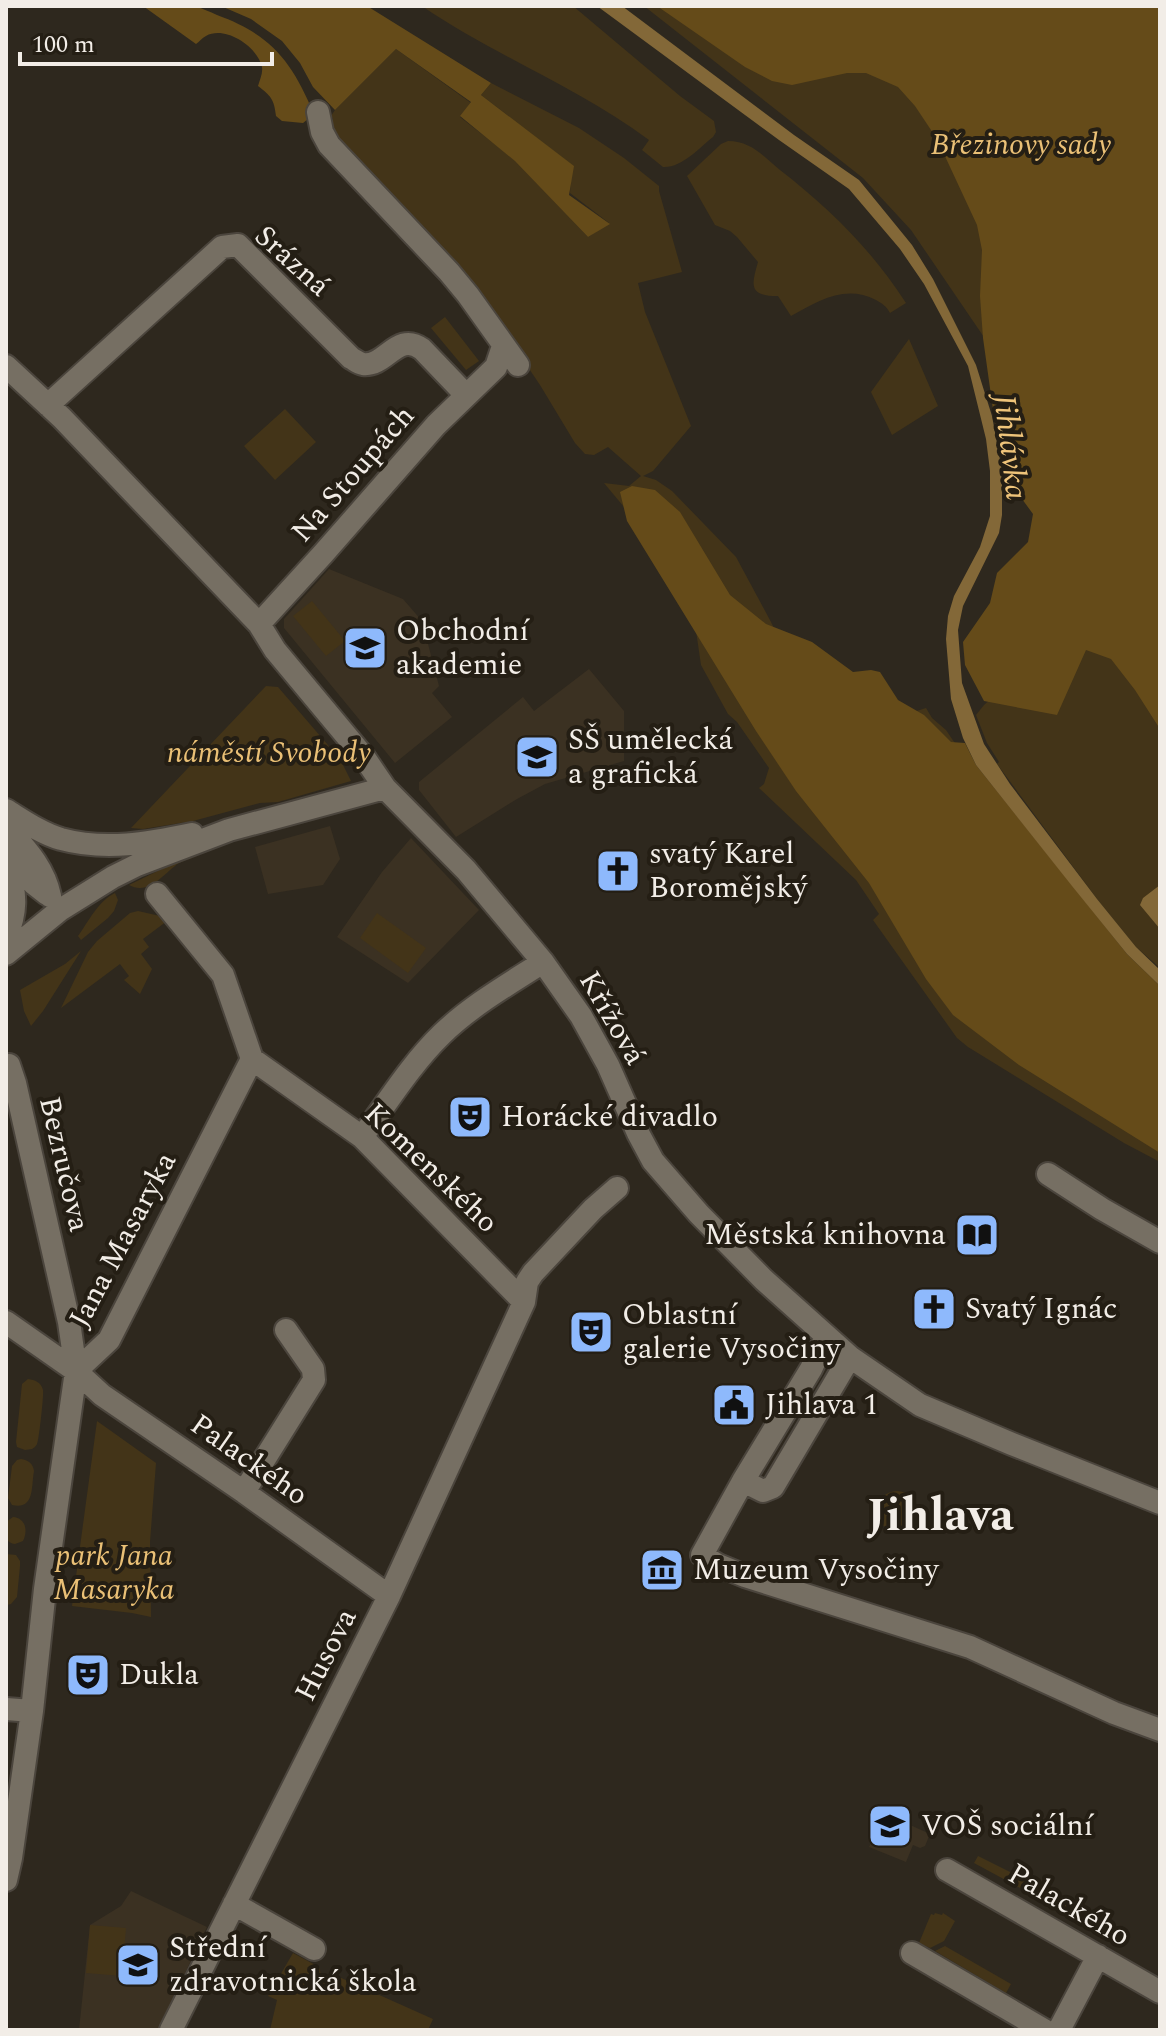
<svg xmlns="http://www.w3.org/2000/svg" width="1166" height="2036" viewBox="0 0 1166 2036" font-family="Spectral,serif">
  <rect width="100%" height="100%" fill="#2e281e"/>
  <path fill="#3b3122" d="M329,569L403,599L422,621L439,686L432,693L452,717L395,763L284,628V619Z
    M589,669L624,711V761L545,784L517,799L456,837L419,790V782L523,697L534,711Z
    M330,826L340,859L323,885L268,894L255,847Z
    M411,838L479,910L408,983L337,937L382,872Z
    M886,1814L930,1834L925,1846L920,1848L913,1845L906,1862L869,1847Z
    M131,1891L207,1927L158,2030H79L90,1925L121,1906Z"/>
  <path fill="#433418" d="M422,6H573L680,96L714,121L716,132L713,137C699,148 682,168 663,167L642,150L649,140C578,87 495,56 422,6Z
    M644,6H1160V968L1136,947L1097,899L997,764L999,762L987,743L976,715L984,705L1046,649L1066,626L990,346L911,230L863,178Z
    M396,49L471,103L460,117L515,160L588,237L609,223L570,193L572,165L481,95L491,83L579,128L624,158L659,186V191L682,272L638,283L645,312L691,426L653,471L643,476L656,480L672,491L736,557L771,622L812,709L836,737L926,708L932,718L946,730L977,776L1092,928L1160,988V1162L1124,1143L968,1047L957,1038L873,920L879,914L856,880L759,788L764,784L769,768L737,722L728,714L701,665L695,624L624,507L604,483L629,486L641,476L608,447L594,455L585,454L575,443L540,385L503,330L325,129L333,119L331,116L335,110Z
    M728,141C751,141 763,156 780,170C829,208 872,250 906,303L890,313C886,306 883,304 876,300C845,284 818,301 791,316L778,296C749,296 751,286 758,262L737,237L730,231L715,225L687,176L721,144Z
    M445,317L479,361L466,370L431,328Z
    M909,339L938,406L892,435L871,392Z
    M285,409L316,442L275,480L244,446Z
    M312,601L345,641L326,656L293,616Z
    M266,686L278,687L340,759L351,781L278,802L260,803L193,821L143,829L131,828Z
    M204,854C196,857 187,859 179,863C164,873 149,896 129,885L172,864Z
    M115,893L118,900L114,911L108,918L81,940L78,936C89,921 98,901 115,893Z
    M138,911L160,916L167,921L143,939L149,947L141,954L152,969L140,994L124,980L129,976L120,964L61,1008L88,952L97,941L130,913Z
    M377,913L426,948L408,973L360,938Z
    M81,951L43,1011L31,1026L24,1011L20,990L65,964Z
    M28,1379C35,1380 41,1382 43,1390C44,1394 39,1440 37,1444C36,1446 34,1448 32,1449L25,1450L17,1447L16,1442L22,1384Z
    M97,1421L156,1463L150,1542L151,1617L132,1613L72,1606Z
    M21,1459C28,1460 33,1463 34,1471C31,1487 35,1510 12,1505L8,1498L12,1466L17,1460Z
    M877 1511a20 20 0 1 1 40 0a20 20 0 1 1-40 0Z
    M13,1517C26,1518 28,1531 23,1541L15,1544C3,1542 6,1532 6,1522Z
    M6,1554L16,1555L20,1561V1566L17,1597L11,1604L7,1605Z
    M978,1856L1044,1889L1083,1913L1084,1917L1081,1921L974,1863Z
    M935,1913L942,1915L943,1913L955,1921L944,1941L930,1948L919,1943L931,1914L934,1915Z
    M90,1925L126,1928L122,1976L86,1973Z
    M945,1946L1011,1984L1006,1993L935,1951Z
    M293,1953L319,1967L321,1975L325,1979L333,1980L339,1977L433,2019L428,2030H270L277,2000L268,1996Z"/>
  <path fill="#654b19" d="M143,6C159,6 178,3 194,6C202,8 210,12 217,15C272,35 292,62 314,114L303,123L282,121L276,116C274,99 271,96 258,86C260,79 263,73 262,67C258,47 225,25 206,36C202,38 199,42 196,44Z
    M221,6H367L491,83L481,95L574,166L569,195L610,224L588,237L515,161L460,116L471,102L396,49L335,110L313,87L300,63L282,41L251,19Z
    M657,6H1160V729L1135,690L1111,659L1086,650L1057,715L984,701L965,665L963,642L990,603L997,573L1028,542L1033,514L1014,488L1005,470L995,424L983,338L980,296L982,250L977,225L937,139L915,106L898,87L866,73H847L792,85L772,81L745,67Z
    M632,486L655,490L680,512L730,595L766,624L812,642L853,672L871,670L880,672L898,700L924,715L951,742L965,743L976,765L1127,954L1160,986V1153L1019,1065L953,1015L926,979L869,883L796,791L756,731L627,521L620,492Z"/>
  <path fill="#836838" d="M597,6H622L794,135L859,180L912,245L933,279L976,365L992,416L1002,471V515L999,533L963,606L958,630L962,683L984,744L1010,784L1097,899L1136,947L1160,970V986L1127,954L1072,886L976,765L963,738L951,699L946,639L948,616L954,596L980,547L990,516V471L986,439L968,366L924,284L900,249L849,189L779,140Z
    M1160,885V929L1140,905L1143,898Z"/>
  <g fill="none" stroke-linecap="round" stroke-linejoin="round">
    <g stroke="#4b453d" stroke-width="26">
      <path id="minor" d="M318,112L322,132L329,145L449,272L468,295L518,365
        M6,366L62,418L259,624L275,650L364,757L385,788L466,870L543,962L581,1016L608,1065L638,1133L653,1161L699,1214L764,1280L850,1357L920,1405L1012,1444L1160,1503
        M48,405L222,247L238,245L351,358C355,360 358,363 363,364C386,367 397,331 422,349L466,395
        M259,624L323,554L436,425L496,367L503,346
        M6,810C24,821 41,833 61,839C105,851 149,843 192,834
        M6,826C25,848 44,867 50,896
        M6,851L33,883L47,894
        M6,868C18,892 16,914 6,938
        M157,894L223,975L252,1059L362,1137L524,1302
        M6,954L60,910L113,877L137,865L229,830L385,788
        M362,1137C387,1103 411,1064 442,1034C472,1005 509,984 543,962
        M1048,1174L1102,1209L1160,1242
        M6,1322L76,1371L102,1395L244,1492L389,1596
        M826,1337L811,1369L743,1481L702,1555L718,1565L745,1576L970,1647L1114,1713L1160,1730
        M76,1371L109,1340L252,1059
        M743,1481L763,1491L773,1487L850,1357
        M244,1492L314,1380L313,1369L286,1330
        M6,1709L32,1711
        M947,1870L1160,1992
        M6,1880L11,1858L32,1711L45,1589L76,1371L69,1322L15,1083L9,1065
        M234,1904L314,1949
        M912,1953L1044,2030
        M171,2030L389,1596L524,1302L527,1282L533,1273L593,1209L617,1188
        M1059,2030L1098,1956"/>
    </g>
    <use href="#minor" stroke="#766f63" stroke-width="22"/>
  </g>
  <defs>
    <g id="university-square" transform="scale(2.3)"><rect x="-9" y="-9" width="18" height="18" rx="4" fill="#8eb9fc" stroke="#241e14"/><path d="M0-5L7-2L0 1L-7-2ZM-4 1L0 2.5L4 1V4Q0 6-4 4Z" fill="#111"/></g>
    <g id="church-square" transform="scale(2.3)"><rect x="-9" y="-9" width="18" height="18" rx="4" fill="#8eb9fc" stroke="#241e14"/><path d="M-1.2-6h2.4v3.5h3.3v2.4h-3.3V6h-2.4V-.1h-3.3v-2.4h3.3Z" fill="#111"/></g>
    <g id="theatre-square" transform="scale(2.3)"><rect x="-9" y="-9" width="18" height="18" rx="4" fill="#8eb9fc" stroke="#241e14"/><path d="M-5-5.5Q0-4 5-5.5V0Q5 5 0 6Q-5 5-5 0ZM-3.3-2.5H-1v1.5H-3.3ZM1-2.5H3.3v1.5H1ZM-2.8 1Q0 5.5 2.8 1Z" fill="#111"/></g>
    <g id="library-square" transform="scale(2.3)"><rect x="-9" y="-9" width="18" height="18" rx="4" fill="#8eb9fc" stroke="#241e14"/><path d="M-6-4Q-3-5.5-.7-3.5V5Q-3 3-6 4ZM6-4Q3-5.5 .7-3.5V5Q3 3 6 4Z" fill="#111"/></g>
    <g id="civic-square" transform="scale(2.3)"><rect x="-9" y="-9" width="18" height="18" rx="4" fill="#8eb9fc" stroke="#241e14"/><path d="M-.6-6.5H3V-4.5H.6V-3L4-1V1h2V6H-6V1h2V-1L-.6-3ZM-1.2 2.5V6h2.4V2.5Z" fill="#111"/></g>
    <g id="museum-square" transform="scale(2.3)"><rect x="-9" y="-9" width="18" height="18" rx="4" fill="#8eb9fc" stroke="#241e14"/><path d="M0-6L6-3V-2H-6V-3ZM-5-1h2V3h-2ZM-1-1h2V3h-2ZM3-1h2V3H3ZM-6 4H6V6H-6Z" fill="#111"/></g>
  </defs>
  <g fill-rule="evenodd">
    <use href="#university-square" x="365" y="648"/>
    <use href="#university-square" x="537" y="757"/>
    <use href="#church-square" x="618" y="871"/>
    <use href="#theatre-square" x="470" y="1117"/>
    <use href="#library-square" x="977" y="1235"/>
    <use href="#church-square" x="934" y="1309"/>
    <use href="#theatre-square" x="591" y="1332"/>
    <use href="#civic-square" x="734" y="1405"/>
    <use href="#museum-square" x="662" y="1570"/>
    <use href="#theatre-square" x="88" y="1675"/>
    <use href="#university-square" x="890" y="1826"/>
    <use href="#university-square" x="138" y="1965"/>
  </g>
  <g text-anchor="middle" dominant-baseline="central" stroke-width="8" stroke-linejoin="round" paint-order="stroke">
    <g font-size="30" font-style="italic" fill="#eac076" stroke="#241e14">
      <text x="1021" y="145">Březinovy sady</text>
      <text x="269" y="753">náměstí Svobody</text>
      <text x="114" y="1556">park Jana<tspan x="114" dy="34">Masaryka</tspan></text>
    </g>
    <g font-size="30" fill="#f2ede7" stroke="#241e14">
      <text transform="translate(292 261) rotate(42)">Srázná</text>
      <text transform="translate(353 474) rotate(-49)">Na Stoupách</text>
      <text transform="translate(612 1018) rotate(60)">Křížová</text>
      <text transform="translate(64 1164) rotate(77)">Bezručova</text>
      <text transform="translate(431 1168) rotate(44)">Komenského</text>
      <text transform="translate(123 1240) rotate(-62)">Jana Masaryka</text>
      <text transform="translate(249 1460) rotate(35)">Palackého</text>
      <text transform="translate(326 1655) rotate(-63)">Husova</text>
      <text transform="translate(1069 1905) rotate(30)">Palackého</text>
    </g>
    <g font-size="30" fill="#f2ede7" stroke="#241e14" text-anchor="start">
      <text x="396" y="631">Obchodní<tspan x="396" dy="34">akademie</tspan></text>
      <text x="568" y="740">SŠ umělecká<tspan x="568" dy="34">a grafická</tspan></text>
      <text x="649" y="854">svatý Karel<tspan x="649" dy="34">Boromějský</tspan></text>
      <text x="501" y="1117">Horácké divadlo</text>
      <text x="946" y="1235" text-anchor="end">Městská knihovna</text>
      <text x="965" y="1309">Svatý Ignác</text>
      <text x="622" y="1315">Oblastní<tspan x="622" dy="34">galerie Vysočiny</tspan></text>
      <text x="765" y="1405">Jihlava 1</text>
      <text x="693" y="1570">Muzeum Vysočiny</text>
      <text x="119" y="1675">Dukla</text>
      <text x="921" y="1826">VOŠ sociální</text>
      <text x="169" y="1948">Střední<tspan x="169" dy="34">zdravotnická škola</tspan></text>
    </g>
    <g font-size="32" font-style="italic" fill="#efc47a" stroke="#241e14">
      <text transform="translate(1010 447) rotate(83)">Jihlávka</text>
    </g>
    <g font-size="46" font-weight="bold" fill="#f2ede7" stroke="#241e14">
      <text x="940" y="1516">Jihlava</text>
    </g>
  </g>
  <rect width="1166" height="2036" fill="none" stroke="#f2ede7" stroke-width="16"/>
  <path d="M20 52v12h252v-12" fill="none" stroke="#f2ede7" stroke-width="4"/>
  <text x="32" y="52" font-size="24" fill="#f2ede7" stroke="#241e14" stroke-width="6" paint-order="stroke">100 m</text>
</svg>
